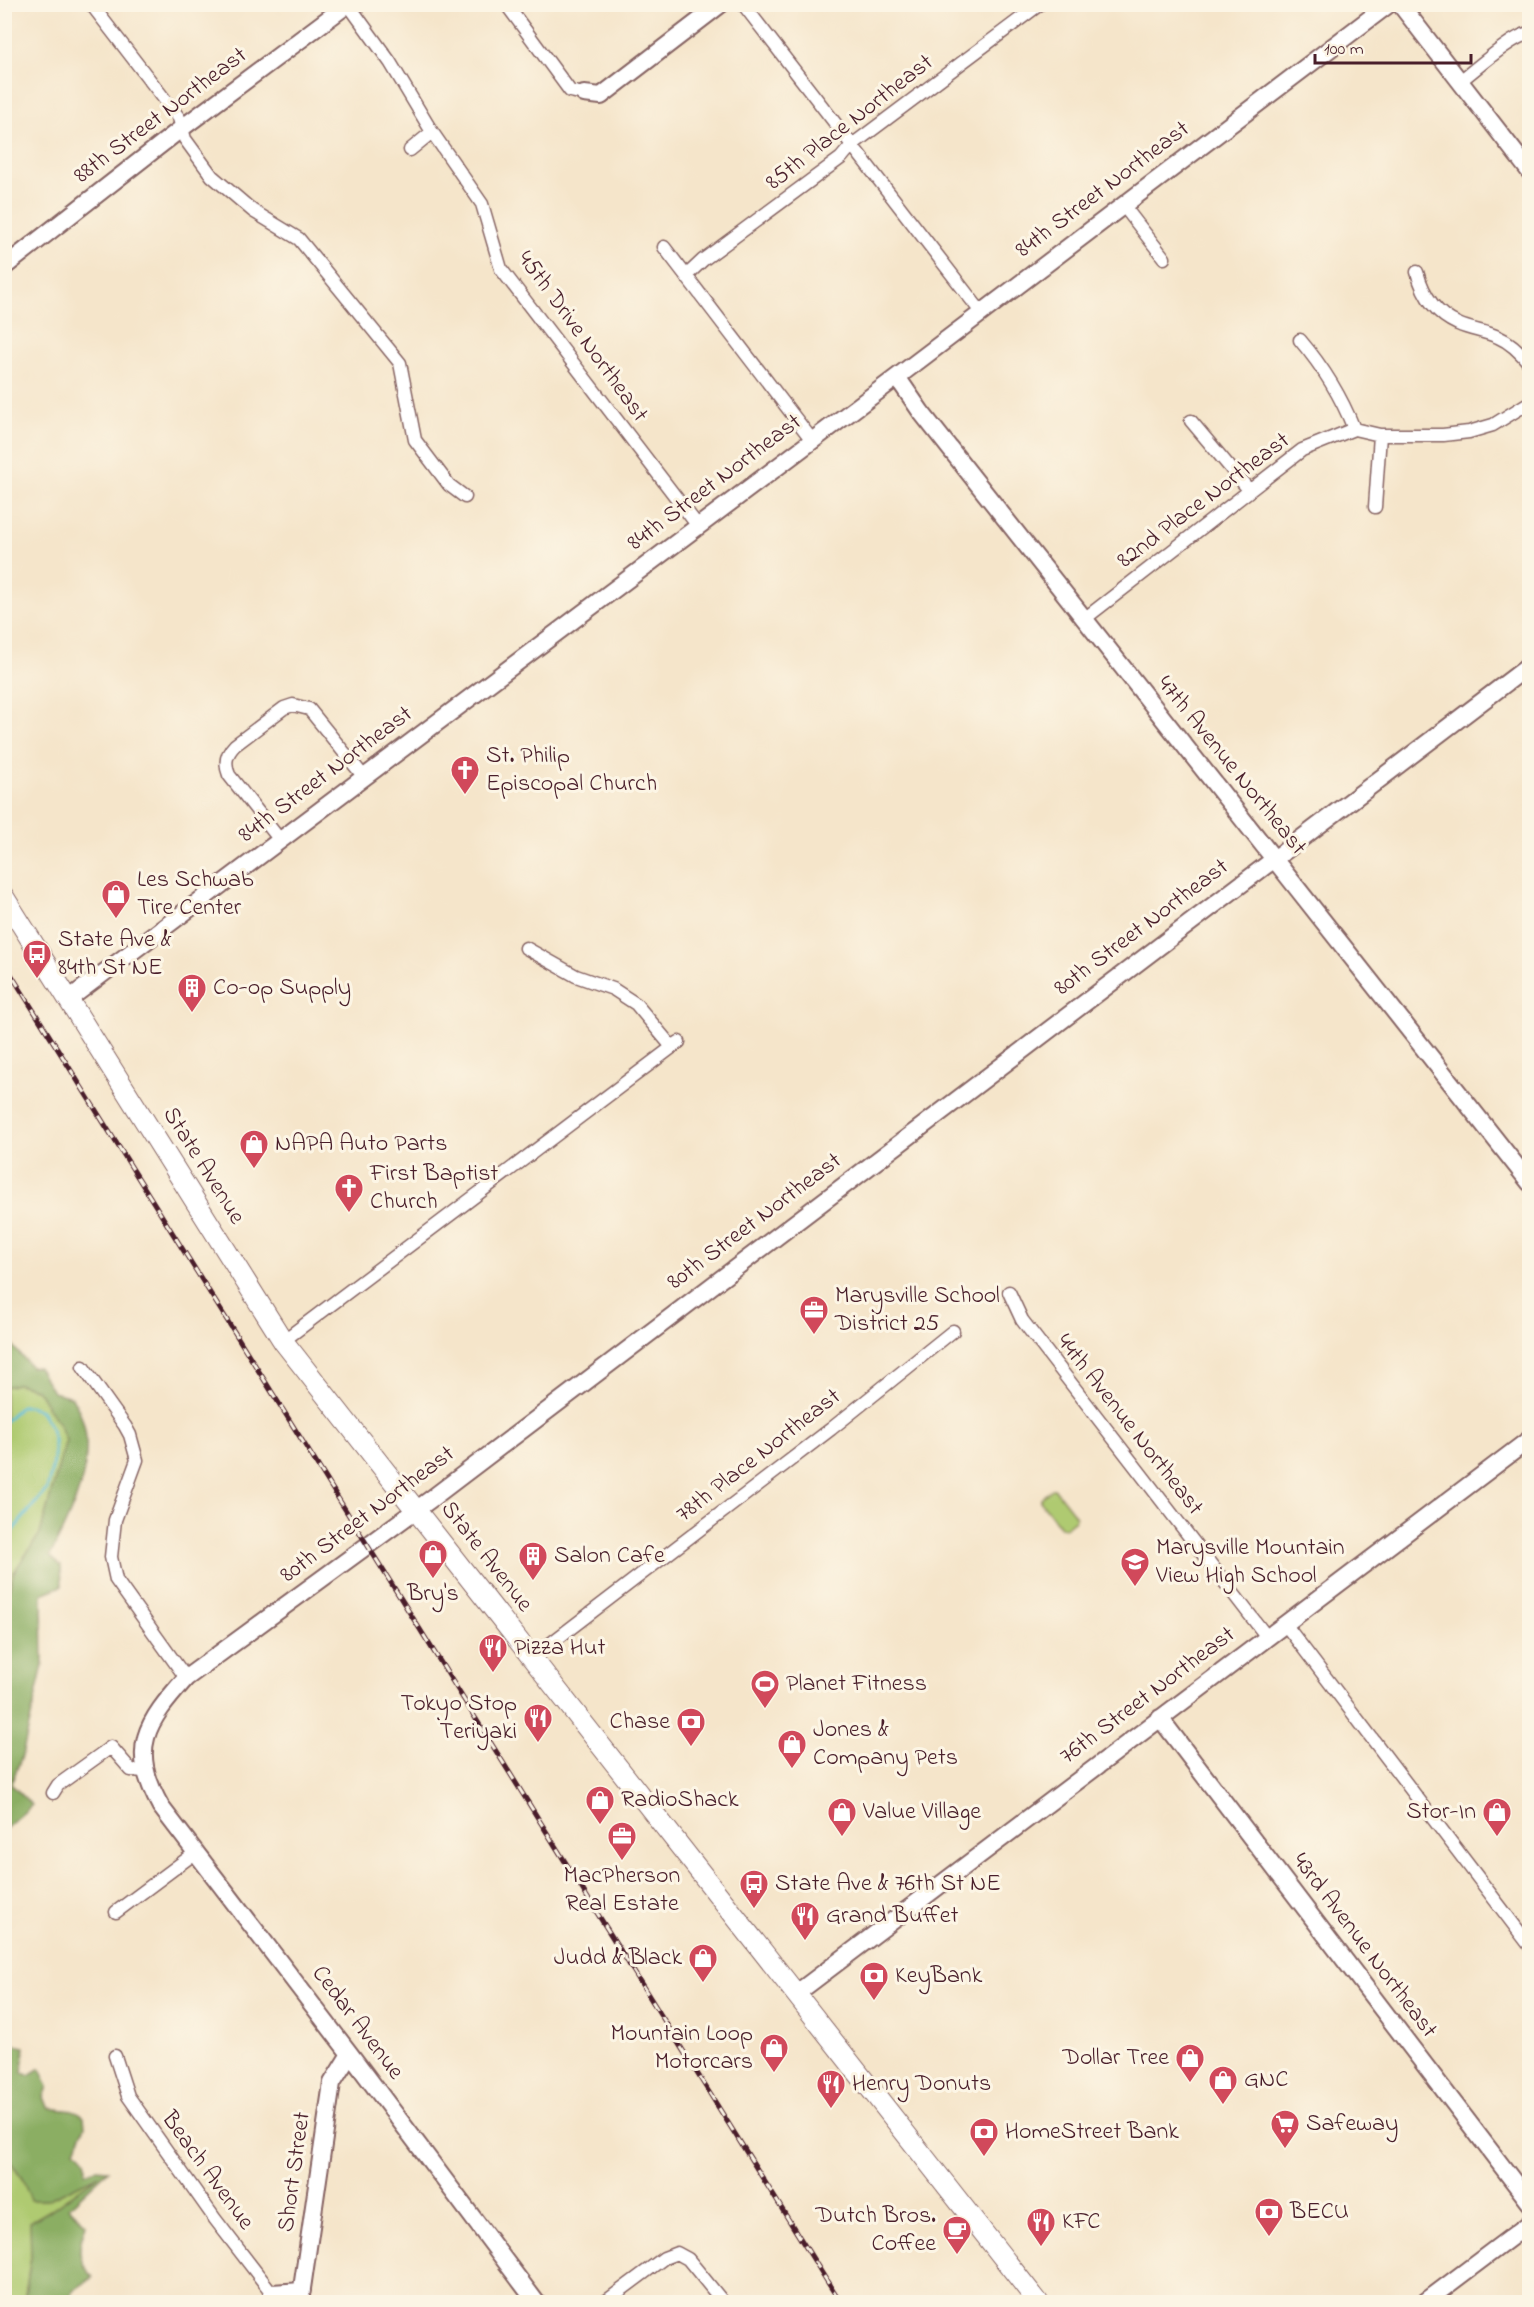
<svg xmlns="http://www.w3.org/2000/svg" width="1534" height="2307" viewBox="0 0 1534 2307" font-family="'Indie Flower',sans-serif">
  <rect width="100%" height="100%" fill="#fcf5e5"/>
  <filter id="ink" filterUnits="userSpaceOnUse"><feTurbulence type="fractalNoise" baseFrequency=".0167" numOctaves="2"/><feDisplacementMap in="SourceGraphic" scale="12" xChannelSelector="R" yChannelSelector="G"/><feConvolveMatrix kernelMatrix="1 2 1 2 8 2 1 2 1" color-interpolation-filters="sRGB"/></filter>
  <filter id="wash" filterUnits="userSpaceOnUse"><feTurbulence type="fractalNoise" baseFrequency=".008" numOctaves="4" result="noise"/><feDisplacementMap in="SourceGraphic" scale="24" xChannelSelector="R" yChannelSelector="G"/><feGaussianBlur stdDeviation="1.35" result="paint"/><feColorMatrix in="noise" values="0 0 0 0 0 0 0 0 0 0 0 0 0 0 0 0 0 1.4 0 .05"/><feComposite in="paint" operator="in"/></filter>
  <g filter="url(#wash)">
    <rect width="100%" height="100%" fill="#f5e5ca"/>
    <path fill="#afca71" stroke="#7c744e" stroke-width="1.5" d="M17,1384L33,1388L41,1394L49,1410L57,1420L66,1440L40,1534L14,1572L5,1603V1387Z
      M1052,1489H1055L1076,1516L1075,1520L1065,1528L1061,1527L1040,1501L1041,1498Z
      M4,2154L23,2180L32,2200H47L102,2173L49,2211L31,2222V2257L24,2302H5Z"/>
    <path fill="#8bae63" stroke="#6a6647" stroke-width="1.5" d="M4,1336L31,1367H38L53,1392L72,1397C75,1404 80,1411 82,1418C97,1464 70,1516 50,1556L61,1566L62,1586L42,1594L43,1665L22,1756L11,1784L32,1805L5,1829V1603L14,1572L40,1534L66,1440L57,1420L49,1410L41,1394L33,1388L18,1384L5,1387Z
      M5,2043L25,2047L22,2073L29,2075L40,2068L48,2087L44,2097L48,2107C61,2112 73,2107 84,2117L85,2126L75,2149C85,2157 88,2160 85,2173L96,2169L108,2170L69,2207L86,2224C82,2236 76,2253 84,2265C86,2269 90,2273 93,2277L73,2291L70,2302H24L31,2257L30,2222L49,2211L99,2175L47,2200H31L23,2180L5,2154Z"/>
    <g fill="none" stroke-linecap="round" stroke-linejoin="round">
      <path stroke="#58bcd6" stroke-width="3" d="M4,1422L21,1406H29L41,1411L50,1426L54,1440V1460L47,1489L4,1541
        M4,2233V2248"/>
    </g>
  </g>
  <g filter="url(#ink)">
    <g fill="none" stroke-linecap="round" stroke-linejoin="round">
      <g stroke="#866463" stroke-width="15">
        <path id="street" d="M91,4L179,118L185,139L212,176L253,211L299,239L400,363L415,440L449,485L465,497
          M348,4L390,62L432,132L482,204L501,269L698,526
          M506,4L570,91L584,94
          M743,4L981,312
          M1460,81C1476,69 1512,36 1530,33
          M410,150L432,132
          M1123,205L1164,258
          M664,247L812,440
          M1417,272C1423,294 1435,314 1458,324C1471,330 1485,331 1498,337C1510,342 1522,354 1530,364
          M686,276L703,260L841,158L852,145L1040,4
          M1300,340C1323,367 1341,396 1354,429
          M1191,421L1249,490
          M1375,507L1380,435
          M1083,620L1302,450L1354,429L1380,435H1443L1469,432L1493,425L1530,402
          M280,840L229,775C224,763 226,754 235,745L284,708L293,705L309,709L364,777
          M526,948L576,976L613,989L636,1004L672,1047
          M1009,1292L1022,1320L1267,1637
          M283,1341L679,1042
          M83,1367L125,1426L130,1435L137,1460L115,1520L111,1557L116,1580L186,1678
          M1285,1624L1530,1946
          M533,1657L831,1429L953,1331
          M53,1793L58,1785L111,1747L131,1770L144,1771
          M116,1912L195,1853
          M115,2056L128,2096L215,2219L279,2302
          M605,2302L664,2258L677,2253L688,2259L723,2302"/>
      </g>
      <g stroke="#866463" stroke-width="20">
        <path id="secondary" d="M1400,4L1530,172
          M584,94L601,96L721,4
          M4,267L182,128L348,4
          M897,377L921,412L1530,1183
          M69,999L897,377L1389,4
          M1160,1718L1530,2203
          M797,1993L1530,1439
          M272,2293L302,2291
          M300,2302L332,2083L350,2054
          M536,2302L350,2054L161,1807C128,1748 146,1723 186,1678L431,1499L1530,665
          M1425,2302L1530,2223"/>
      </g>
      <g stroke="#866463" stroke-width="22">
        <path id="primary" d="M4,897L283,1341L1038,2302"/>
      </g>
      <use href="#street" stroke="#fff" stroke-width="12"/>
      <use href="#secondary" stroke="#fff" stroke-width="16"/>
      <use href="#primary" stroke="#fff" stroke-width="20"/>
      <g stroke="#4a1f2b" stroke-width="5">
        <path id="rail" d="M4,963L840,2302"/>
      </g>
      <use href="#rail" stroke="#fcf5e5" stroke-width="3" stroke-dasharray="9" stroke-linecap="butt"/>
    </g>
  </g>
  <defs>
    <g id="church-pin" transform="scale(1.5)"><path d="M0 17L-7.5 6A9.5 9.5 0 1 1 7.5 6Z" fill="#d1495b" stroke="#fcf5e5"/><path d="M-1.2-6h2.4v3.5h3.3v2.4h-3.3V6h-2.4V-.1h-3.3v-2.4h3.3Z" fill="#fff"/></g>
    <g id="shop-pin" transform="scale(1.5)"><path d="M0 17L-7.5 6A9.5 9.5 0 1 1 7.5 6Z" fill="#d1495b" stroke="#fcf5e5"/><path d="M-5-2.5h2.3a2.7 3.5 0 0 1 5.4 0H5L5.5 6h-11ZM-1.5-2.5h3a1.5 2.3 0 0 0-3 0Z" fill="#fff"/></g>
    <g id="bus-pin" transform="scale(1.5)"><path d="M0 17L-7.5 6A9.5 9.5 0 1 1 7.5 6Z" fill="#d1495b" stroke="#fcf5e5"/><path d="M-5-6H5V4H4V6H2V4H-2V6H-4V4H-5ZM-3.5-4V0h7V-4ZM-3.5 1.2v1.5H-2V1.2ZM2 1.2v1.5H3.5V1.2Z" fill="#fff"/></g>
    <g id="building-pin" transform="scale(1.5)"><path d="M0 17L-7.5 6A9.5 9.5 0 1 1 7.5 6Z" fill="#d1495b" stroke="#fcf5e5"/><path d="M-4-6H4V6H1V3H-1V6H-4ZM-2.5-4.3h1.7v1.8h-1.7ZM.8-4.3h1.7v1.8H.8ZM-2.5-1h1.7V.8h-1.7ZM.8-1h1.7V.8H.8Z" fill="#fff"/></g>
    <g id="office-pin" transform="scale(1.5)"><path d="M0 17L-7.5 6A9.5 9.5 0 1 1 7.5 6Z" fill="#d1495b" stroke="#fcf5e5"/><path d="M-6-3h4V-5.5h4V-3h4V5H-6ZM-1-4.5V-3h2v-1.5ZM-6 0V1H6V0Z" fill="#fff"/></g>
    <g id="school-pin" transform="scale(1.5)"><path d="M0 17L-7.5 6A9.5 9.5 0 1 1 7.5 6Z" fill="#d1495b" stroke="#fcf5e5"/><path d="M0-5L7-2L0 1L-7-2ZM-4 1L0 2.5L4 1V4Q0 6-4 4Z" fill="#fff"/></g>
    <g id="restaurant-pin" transform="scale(1.5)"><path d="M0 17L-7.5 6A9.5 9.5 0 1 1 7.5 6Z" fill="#d1495b" stroke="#fcf5e5"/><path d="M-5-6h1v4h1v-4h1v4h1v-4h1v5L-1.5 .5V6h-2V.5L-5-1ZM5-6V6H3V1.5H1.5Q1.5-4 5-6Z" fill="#fff"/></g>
    <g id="stadium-pin" transform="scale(1.5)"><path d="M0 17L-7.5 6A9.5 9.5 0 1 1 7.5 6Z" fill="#d1495b" stroke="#fcf5e5"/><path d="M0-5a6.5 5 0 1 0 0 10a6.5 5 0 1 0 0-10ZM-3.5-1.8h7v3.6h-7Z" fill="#fff"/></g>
    <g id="bank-pin" transform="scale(1.5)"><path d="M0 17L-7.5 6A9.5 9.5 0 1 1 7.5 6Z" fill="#d1495b" stroke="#fcf5e5"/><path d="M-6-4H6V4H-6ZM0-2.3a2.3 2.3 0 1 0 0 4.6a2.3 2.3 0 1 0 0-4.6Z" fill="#fff"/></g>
    <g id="supermarket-pin" transform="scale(1.5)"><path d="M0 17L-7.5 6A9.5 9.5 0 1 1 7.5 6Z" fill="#d1495b" stroke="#fcf5e5"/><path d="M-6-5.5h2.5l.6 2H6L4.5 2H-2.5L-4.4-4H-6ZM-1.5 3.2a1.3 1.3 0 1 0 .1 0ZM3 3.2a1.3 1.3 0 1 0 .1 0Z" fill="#fff"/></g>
    <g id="cafe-pin" transform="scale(1.5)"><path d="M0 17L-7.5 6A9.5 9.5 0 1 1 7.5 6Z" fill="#d1495b" stroke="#fcf5e5"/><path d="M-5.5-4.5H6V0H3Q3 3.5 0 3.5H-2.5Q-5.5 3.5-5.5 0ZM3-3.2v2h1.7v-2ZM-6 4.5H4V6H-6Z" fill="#fff"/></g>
  </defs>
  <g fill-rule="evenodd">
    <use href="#church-pin" x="465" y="770"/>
    <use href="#shop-pin" x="116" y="894"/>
    <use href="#bus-pin" x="37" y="954"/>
    <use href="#building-pin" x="192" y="988"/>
    <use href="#shop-pin" x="254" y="1144"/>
    <use href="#church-pin" x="349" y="1188"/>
    <use href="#office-pin" x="814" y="1310"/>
    <use href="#shop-pin" x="433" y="1554"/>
    <use href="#building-pin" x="533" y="1556"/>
    <use href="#school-pin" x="1135" y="1562"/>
    <use href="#restaurant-pin" x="493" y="1648"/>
    <use href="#stadium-pin" x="765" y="1684"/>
    <use href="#restaurant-pin" x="538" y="1718"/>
    <use href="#bank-pin" x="691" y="1722"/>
    <use href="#shop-pin" x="792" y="1744"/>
    <use href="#shop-pin" x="600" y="1800"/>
    <use href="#shop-pin" x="842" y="1812"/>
    <use href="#shop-pin" x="1497" y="1812"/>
    <use href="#office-pin" x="622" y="1836"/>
    <use href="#bus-pin" x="754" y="1884"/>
    <use href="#restaurant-pin" x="805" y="1916"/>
    <use href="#shop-pin" x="703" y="1958"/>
    <use href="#bank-pin" x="874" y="1976"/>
    <use href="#shop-pin" x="774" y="2048"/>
    <use href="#shop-pin" x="1190" y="2058"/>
    <use href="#shop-pin" x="1223" y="2080"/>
    <use href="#restaurant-pin" x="831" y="2084"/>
    <use href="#supermarket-pin" x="1285" y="2124"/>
    <use href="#bank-pin" x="984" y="2132"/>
    <use href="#bank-pin" x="1269" y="2212"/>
    <use href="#restaurant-pin" x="1041" y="2222"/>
    <use href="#cafe-pin" x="957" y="2230"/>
  </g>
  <g text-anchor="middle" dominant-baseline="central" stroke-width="6" stroke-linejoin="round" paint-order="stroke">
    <g font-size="24" fill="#4a1f2b" stroke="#fcf5e5">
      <text transform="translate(161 116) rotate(-37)">88th Street Northeast</text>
      <text transform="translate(850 123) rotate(-38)">85th Place Northeast</text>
      <text transform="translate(1103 190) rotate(-37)">84th Street Northeast</text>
      <text transform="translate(582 337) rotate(54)">45th Drive Northeast</text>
      <text transform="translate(715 483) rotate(-37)">84th Street Northeast</text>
      <text transform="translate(1204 501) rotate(-37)">82nd Place Northeast</text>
      <text transform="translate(1231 766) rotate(51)">47th Avenue Northeast</text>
      <text transform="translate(326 775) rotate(-37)">84th Street Northeast</text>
      <text transform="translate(1142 928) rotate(-37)">80th Street Northeast</text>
      <text transform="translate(203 1166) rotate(58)">State Avenue</text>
      <text transform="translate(755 1222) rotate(-37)">80th Street Northeast</text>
      <text transform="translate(1129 1425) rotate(52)">44th Avenue Northeast</text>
      <text transform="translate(759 1456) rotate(-38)">78th Place Northeast</text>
      <text transform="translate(368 1515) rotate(-37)">80th Street Northeast</text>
      <text transform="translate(486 1557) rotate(52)">State Avenue</text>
      <text transform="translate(1148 1696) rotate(-37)">76th Street Northeast</text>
      <text transform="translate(1364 1946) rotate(53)">43rd Avenue Northeast</text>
      <text transform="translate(357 2023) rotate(53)">Cedar Avenue</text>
      <text transform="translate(207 2171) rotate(54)">Beach Avenue</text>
      <text transform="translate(295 2172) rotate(-82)">Short Street</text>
    </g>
    <g font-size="24" fill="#4a1f2b" stroke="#fcf5e5" text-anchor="start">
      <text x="486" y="756">St. Philip<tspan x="486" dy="28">Episcopal Church</tspan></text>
      <text x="137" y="880">Les Schwab<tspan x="137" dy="28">Tire Center</tspan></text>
      <text x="58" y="940">State Ave &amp;<tspan x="58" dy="28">84th St NE</tspan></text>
      <text x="213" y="988">Co-op Supply</text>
      <text x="275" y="1144">NAPA Auto Parts</text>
      <text x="370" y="1174">First Baptist<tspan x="370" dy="28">Church</tspan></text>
      <text x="835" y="1296">Marysville School<tspan x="835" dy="28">District 25</tspan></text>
      <text x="1156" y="1548">Marysville Mountain<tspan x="1156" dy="28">View High School</tspan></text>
      <text x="554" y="1556">Salon Cafe</text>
      <text x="433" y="1594" text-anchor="middle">Bry's</text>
      <text x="514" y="1648">Pizza Hut</text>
      <text x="786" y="1684">Planet Fitness</text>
      <text x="517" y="1704" text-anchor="end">Tokyo Stop<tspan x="517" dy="28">Teriyaki</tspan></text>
      <text x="670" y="1722" text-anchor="end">Chase</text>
      <text x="813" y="1730">Jones &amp;<tspan x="813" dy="28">Company Pets</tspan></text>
      <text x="621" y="1800">RadioShack</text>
      <text x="863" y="1812">Value Village</text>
      <text x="1476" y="1812" text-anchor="end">Stor-In</text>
      <text x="622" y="1876" text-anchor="middle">MacPherson<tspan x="622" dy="28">Real Estate</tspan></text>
      <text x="775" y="1884">State Ave &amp; 76th St NE</text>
      <text x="826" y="1916">Grand Buffet</text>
      <text x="682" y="1958" text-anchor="end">Judd &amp; Black</text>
      <text x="895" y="1976">KeyBank</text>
      <text x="753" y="2034" text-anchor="end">Mountain Loop<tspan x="753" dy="28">Motorcars</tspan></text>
      <text x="1169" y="2058" text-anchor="end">Dollar Tree</text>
      <text x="1244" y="2080">GNC</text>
      <text x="852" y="2084">Henry Donuts</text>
      <text x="1306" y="2124">Safeway</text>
      <text x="1005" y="2132">HomeStreet Bank</text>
      <text x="1290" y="2212">BECU</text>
      <text x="936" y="2216" text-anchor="end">Dutch Bros.<tspan x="936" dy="28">Coffee</tspan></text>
      <text x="1062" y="2222">KFC</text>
    </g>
  </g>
  <rect width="1534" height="2307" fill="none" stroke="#fcf5e5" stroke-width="24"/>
  <path d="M1315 54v9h156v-9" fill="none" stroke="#4a1f2b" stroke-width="3"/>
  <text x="1324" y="54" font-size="18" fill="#4a1f2b" stroke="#fcf5e5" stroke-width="4.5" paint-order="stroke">100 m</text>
</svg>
